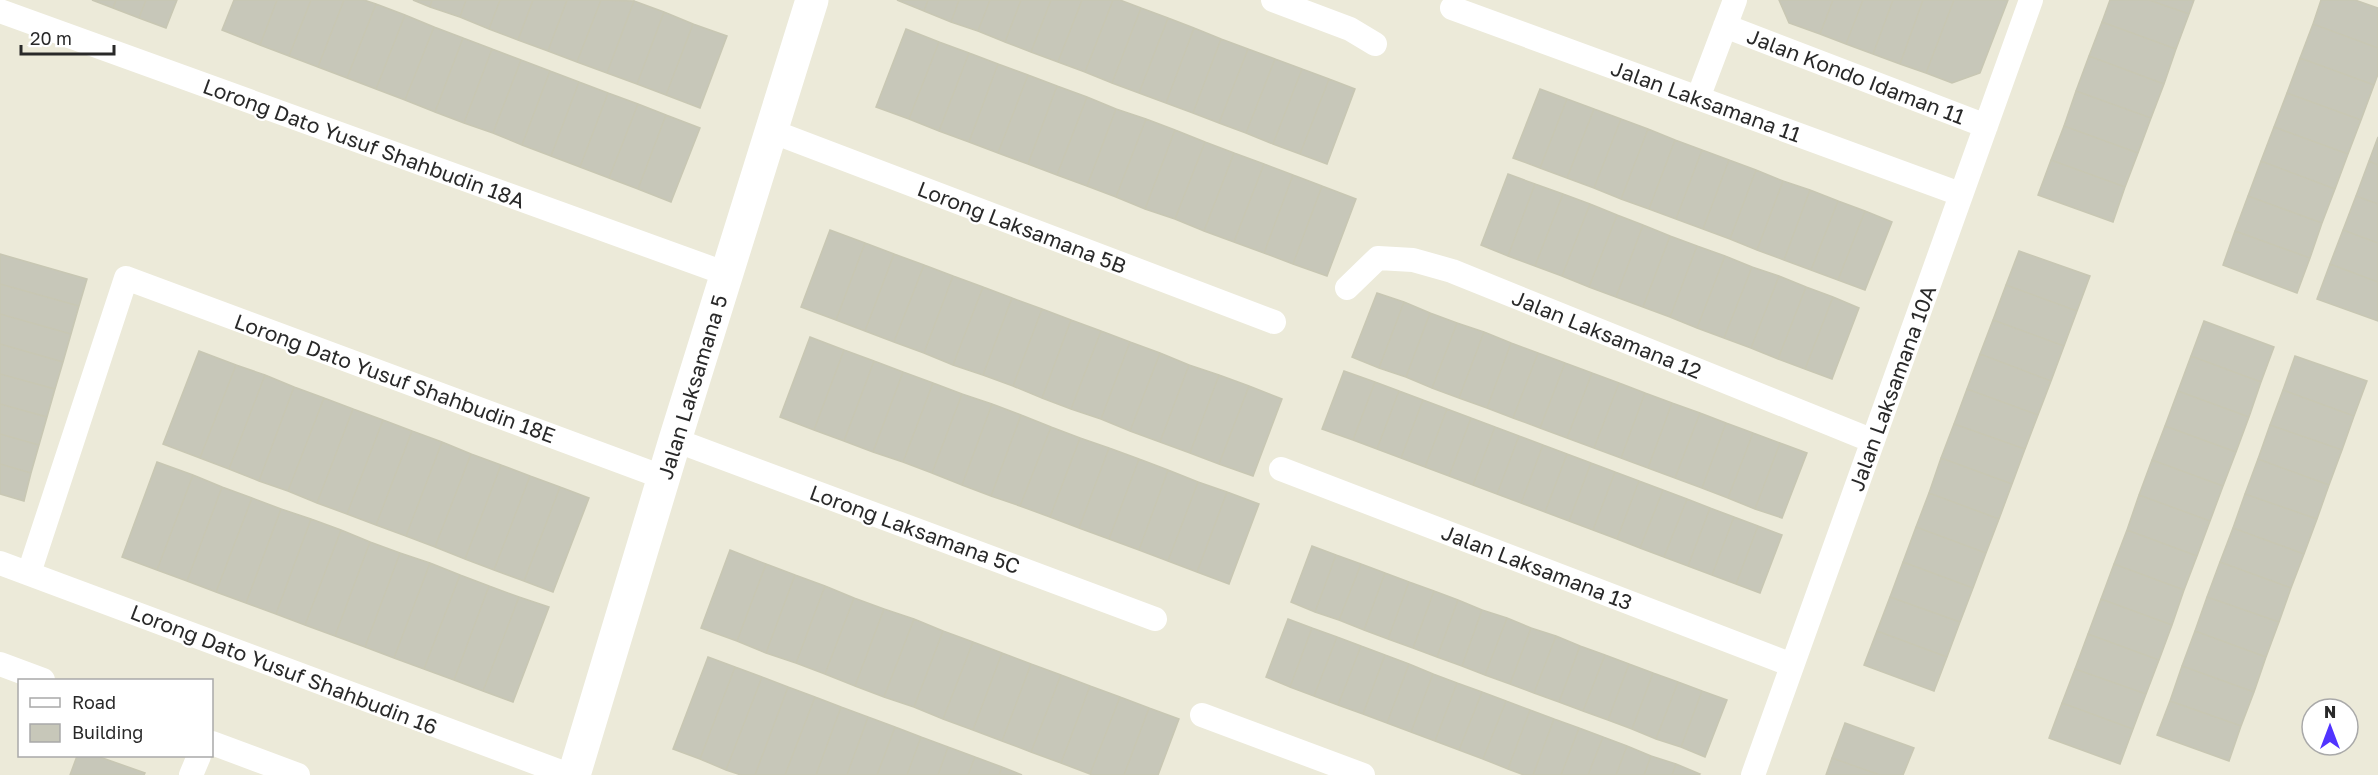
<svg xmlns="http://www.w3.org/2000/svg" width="2378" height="775" viewBox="0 0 2378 775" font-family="'Golos Text',sans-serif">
  <rect width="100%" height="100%" fill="#ecead9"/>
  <path fill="#c7c7b9" stroke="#c8c7b3" stroke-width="1.5" d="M92,0H116L113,8Z
    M116,0H146L139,18L113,8Z
    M146,0H177L166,28L139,18Z
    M234,0H277L260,45L222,30Z
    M277,0H311L289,56L260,45Z
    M311,0H344L318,67L289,56Z
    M344,0H364L376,4L347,78L318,67Z
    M413,0H432L430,7Z
    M432,0H466L460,17L430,7Z
    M466,0H500L489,29L460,17Z
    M500,0H533L518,40L489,29Z
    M533,0H567L548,51L518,40Z
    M567,0H601L577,62L548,51Z
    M601,0L634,1L607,73L577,62Z
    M897,0H928L924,11Z
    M928,0H959L951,22L924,11Z
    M959,0H990L978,31L951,22Z
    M990,0H1021L1005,42L978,31Z
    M1021,0H1051L1031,52L1005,42Z
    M1051,0H1082L1058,62L1031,52Z
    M1082,0H1113L1085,72L1058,62Z
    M1113,0H1120L1141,8L1112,83L1085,72Z
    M1779,0H1833L1820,34L1789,23Z
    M1833,0H1863L1846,44L1820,34Z
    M1863,0H1893L1873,54L1846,44Z
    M1893,0H1923L1900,64L1873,54Z
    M1923,0H1954L1926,73L1900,64Z
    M1954,0H2008L1980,73L1952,83L1926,73Z
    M2110,0H2149L2189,14L2176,49L2102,22Z
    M2149,0H2194L2189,14Z
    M2321,0H2355L2378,8V48L2313,24Z
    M634,1L664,12L637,84L607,73Z
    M376,4L405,15L376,89L347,78Z
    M1141,8L1168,18L1139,93L1112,83Z
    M664,12L693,24L666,95L637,84Z
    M405,15L434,27L405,100L376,89Z
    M1168,18L1194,28L1166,103L1139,93Z
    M2102,22L2176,49L2164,84L2089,56Z
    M693,24L727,36L700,108L666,95Z
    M2313,24L2378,48V74L2374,85L2300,58Z
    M434,27L463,38L435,112L405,100Z
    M1194,28L1221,39L1193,113L1166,103Z
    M906,29L939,42L909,119L876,107Z
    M463,38L492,49L464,123L435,112Z
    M1221,39L1248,49L1219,123L1193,113Z
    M939,42L969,53L939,131L909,119Z
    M492,49L521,60L493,133L464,123Z
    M1248,49L1275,59L1246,133L1219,123Z
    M969,53L998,64L969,142L939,131Z
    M2089,56L2164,84L2151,118L2076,91Z
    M2300,58L2374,85L2361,120L2287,93Z
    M1275,59L1302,69L1273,144L1246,133Z
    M521,60L550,71L522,145L493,133Z
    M998,64L1028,75L998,153L969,142Z
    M1302,69L1329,79L1300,154L1273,144Z
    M550,71L579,82L551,156L522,145Z
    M1028,75L1057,86L1028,164L998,153Z
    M1329,79L1355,89L1327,164L1300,154Z
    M579,82L608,93L580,167L551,156Z
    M1057,86L1087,97L1057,175L1028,164Z
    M1540,89L1567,99L1540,168L1513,158Z
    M2076,91L2151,118L2138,153L2064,126Z
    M608,93L638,104L609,178L580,167Z
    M2287,93L2361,120L2348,154L2274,127Z
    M1087,97L1116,109L1087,186L1057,175Z
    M1567,99L1594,109L1567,178L1540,168Z
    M638,104L666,115L638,189L609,178Z
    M1116,109L1146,119L1116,197L1087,186Z
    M1594,109L1621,119L1594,188L1567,178Z
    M666,115L700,128L671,202L638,189Z
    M1146,119L1175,130L1145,209L1116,197Z
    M1621,119L1648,129L1621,199L1594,188Z
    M2064,126L2138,153L2125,187L2051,160Z
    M2274,127L2348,154L2335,189L2261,161Z
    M1648,129L1675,140L1649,209L1621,199Z
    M1175,130L1205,142L1175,219L1145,209Z
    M2378,137V165L2369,161Z
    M1675,140L1702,150L1676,219L1649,209Z
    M1205,142L1234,153L1204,231L1175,219Z
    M1702,150L1729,160L1703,229L1676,219Z
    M1234,153L1264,164L1234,242L1204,231Z
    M1729,160L1756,170L1730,239L1703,229Z
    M2051,160L2125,187L2113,222L2038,195Z
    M2261,161L2335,189L2322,223L2248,196Z
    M2369,161L2378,165V204L2356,196Z
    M1264,164L1293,175L1264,253L1234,242Z
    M1756,170L1783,181L1757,250L1730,239Z
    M1508,174L1535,184L1508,256L1481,245Z
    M1293,175L1322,186L1293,264L1264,253Z
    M1783,181L1810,190L1784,260L1757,250Z
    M1535,184L1563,194L1535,266L1508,256Z
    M1322,186L1356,199L1327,276L1293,264Z
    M1810,190L1838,201L1811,270L1784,260Z
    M1563,194L1590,204L1562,276L1535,266Z
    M2248,196L2322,223L2310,258L2235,231Z
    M2356,196L2378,204V243L2343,230Z
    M1838,201L1865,211L1838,280L1811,270Z
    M1590,204L1617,215L1589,287L1562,276Z
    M1865,211L1892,222L1865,290L1838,280Z
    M1617,215L1643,225L1616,297L1589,287Z
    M1643,225L1670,236L1643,307L1616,297Z
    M830,230L865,243L836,320L801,307Z
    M2343,230L2378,243V282L2330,264Z
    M2235,231L2310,258L2297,293L2223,265Z
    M1670,236L1697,246L1670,317L1643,307Z
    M865,243L894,254L865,331L836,320Z
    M1697,246L1725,256L1697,328L1670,317Z
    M2019,251L2090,276L2077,311L2006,285Z
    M0,254L87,279L79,306L0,284Z
    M894,254L924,265L894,342L865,331Z
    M1725,256L1752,267L1724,338L1697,328Z
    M2330,264L2378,282V321L2317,299Z
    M924,265L953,276L924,353L894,342Z
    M1752,267L1779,276L1751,348L1724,338Z
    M953,276L983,287L953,365L924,353Z
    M1779,276L1806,287L1778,359L1751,348Z
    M0,284L79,306L71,334L0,314Z
    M2006,285L2077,311L2064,346L1993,320Z
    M983,287L1012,298L983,375L953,365Z
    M1806,287L1833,297L1805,369L1778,359Z
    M1377,293L1404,302L1379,368L1352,357Z
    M1833,297L1859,308L1832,379L1805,369Z
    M1012,298L1042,309L1013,386L983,375Z
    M1404,302L1430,313L1406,377L1379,368Z
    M1042,309L1071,320L1042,398L1013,386Z
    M1430,313L1457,323L1432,388L1406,377Z
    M0,314L71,334L63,362L0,344Z
    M1071,320L1101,331L1071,409L1042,398Z
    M1993,320L2064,346L2051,381L1980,354Z
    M2204,321L2274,347L2261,382L2191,356Z
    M1457,323L1484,332L1459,398L1432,388Z
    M1101,331L1130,342L1101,419L1071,409Z
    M1484,332L1511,343L1487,408L1459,398Z
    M810,337L844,350L814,430L780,417Z
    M1130,342L1160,353L1130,431L1101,419Z
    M1511,343L1538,353L1513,418L1487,408Z
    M0,344L63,362L55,389L0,374Z
    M844,350L874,361L844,441L814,430Z
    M199,351L236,365L200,458L163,444Z
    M1160,353L1189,365L1160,442L1130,431Z
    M1538,353L1565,363L1540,428L1513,418Z
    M1980,354L2051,381L2038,415L1967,389Z
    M2191,356L2261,382L2249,417L2178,391Z
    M2295,356L2367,381L2354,416L2283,390Z
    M874,361L903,372L873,452L844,441Z
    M1565,363L1592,373L1567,438L1540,428Z
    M236,365L265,375L229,469L200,458Z
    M1189,365L1219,375L1190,453L1160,442Z
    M1344,371L1375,382L1353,440L1322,429Z
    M903,372L933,383L903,462L873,452Z
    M1592,373L1619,383L1594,448L1567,438Z
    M0,374L55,389L47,417L0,404Z
    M265,375L294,387L259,481L229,469Z
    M1219,375L1249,386L1219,464L1190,453Z
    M1375,382L1399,391L1377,449L1353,440Z
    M933,383L962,394L932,473L903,462Z
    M1619,383L1645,393L1621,458L1594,448Z
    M1249,386L1282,399L1253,476L1219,464Z
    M294,387L324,398L288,491L259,481Z
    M1967,389L2038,415L2025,449L1954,424Z
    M2283,390L2354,416L2342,450L2270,425Z
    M1399,391L1423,400L1401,458L1377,449Z
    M2178,391L2249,417L2236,452L2165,426Z
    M1645,393L1672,403L1648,468L1621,458Z
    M962,394L992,404L962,485L932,473Z
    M324,398L353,409L317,503L288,491Z
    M1423,400L1447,409L1425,467L1401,458Z
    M1672,403L1700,413L1675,478L1648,468Z
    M0,404L47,417L39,445L0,434Z
    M992,404L1021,415L991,496L962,485Z
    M353,409L383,420L347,514L317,503Z
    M1447,409L1471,418L1449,476L1425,467Z
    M1700,413L1726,423L1702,488L1675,478Z
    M1021,415L1051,427L1020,506L991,496Z
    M1471,418L1495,427L1473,485L1449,476Z
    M383,420L412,431L376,525L347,514Z
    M1726,423L1753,433L1728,498L1702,488Z
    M1954,424L2025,449L2012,484L1941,458Z
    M2270,425L2342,450L2329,485L2258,459Z
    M2165,426L2236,452L2223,486L2152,460Z
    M1051,427L1080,438L1050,517L1020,506Z
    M1495,427L1519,436L1497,494L1473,485Z
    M412,431L442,442L406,536L376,525Z
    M1753,433L1780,443L1755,509L1728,498Z
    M0,434L39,445L31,473L0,464Z
    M1519,436L1543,445L1521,503L1497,494Z
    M1080,438L1109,448L1079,528L1050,517Z
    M442,442L471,454L435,547L406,536Z
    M1780,443L1807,453L1782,518L1755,509Z
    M1543,445L1567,454L1545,512L1521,503Z
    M1109,448L1139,459L1109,539L1079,528Z
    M471,454L501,465L465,559L435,547Z
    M1567,454L1591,463L1569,521L1545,512Z
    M1941,458L2012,484L1999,519L1929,493Z
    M1139,459L1168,470L1139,550L1109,539Z
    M2258,459L2329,485L2317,519L2245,494Z
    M2152,460L2223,486L2210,521L2139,495Z
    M157,462L193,475L157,570L122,557Z
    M1591,463L1615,472L1593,530L1569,521Z
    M0,464L31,473L24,501L0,494Z
    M501,465L530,476L494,570L465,559Z
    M1168,470L1198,482L1168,561L1139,550Z
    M1615,472L1639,481L1617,539L1593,530Z
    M193,475L222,487L187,581L157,570Z
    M530,476L560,487L524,581L494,570Z
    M1639,481L1663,490L1640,548L1617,539Z
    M1198,482L1227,492L1197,572L1168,561Z
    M222,487L252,498L216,592L187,581Z
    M560,487L589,498L553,592L524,581Z
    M1663,490L1687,499L1664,557L1640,548Z
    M1227,492L1259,504L1229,584L1197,572Z
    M1929,493L1999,519L1986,553L1916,527Z
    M2245,494L2317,519L2304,554L2233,528Z
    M2139,495L2210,521L2197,556L2127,530Z
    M252,498L281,509L246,603L216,592Z
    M1687,499L1710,508L1688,566L1664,557Z
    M1710,508L1734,517L1712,575L1688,566Z
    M281,509L311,519L276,614L246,603Z
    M1734,517L1758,526L1736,584L1712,575Z
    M311,519L341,530L305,625L276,614Z
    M1758,526L1782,535L1760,593L1736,584Z
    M1916,527L1986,553L1973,588L1903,562Z
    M2233,528L2304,554L2291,588L2220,562Z
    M341,530L370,542L335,636L305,625Z
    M2127,530L2197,556L2184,590L2114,564Z
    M370,542L400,553L365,647L335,636Z
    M1312,546L1336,555L1315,612L1291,602Z
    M730,550L766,564L737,641L701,628Z
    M400,553L430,563L394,658L365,647Z
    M1336,555L1361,564L1339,620L1315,612Z
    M1903,562L1973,588L1960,622L1890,597Z
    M2220,562L2291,588L2279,622L2207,597Z
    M430,563L460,575L424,669L394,658Z
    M766,564L795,575L766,653L737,641Z
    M1361,564L1385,573L1364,630L1339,620Z
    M2114,564L2184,590L2172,625L2101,599Z
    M1385,573L1409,582L1388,639L1364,630Z
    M460,575L489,586L454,680L424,669Z
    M795,575L825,586L796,663L766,653Z
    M1409,582L1434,591L1413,648L1388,639Z
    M489,586L519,597L483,691L454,680Z
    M825,586L854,598L825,674L796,663Z
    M1434,591L1458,600L1437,657L1413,648Z
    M519,597L549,607L513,702L483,691Z
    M1890,597L1960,622L1947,657L1877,631Z
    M2207,597L2279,622L2266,657L2195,631Z
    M854,598L884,609L855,686L825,674Z
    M2101,599L2172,625L2159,660L2088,634Z
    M1458,600L1482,610L1462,666L1437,657Z
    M884,609L914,619L884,697L855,686Z
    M1482,610L1507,618L1485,675L1462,666Z
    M1507,618L1531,628L1510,684L1485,675Z
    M914,619L943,631L914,707L884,697Z
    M1288,619L1312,628L1290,687L1266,677Z
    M1312,628L1337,637L1314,696L1290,687Z
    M1531,628L1556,636L1534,693L1510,684Z
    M943,631L973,642L943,719L914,707Z
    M1877,631L1947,657L1934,691L1864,665Z
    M2195,631L2266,657L2254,692L2182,666Z
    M2088,634L2159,660L2146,694L2075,669Z
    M1556,636L1580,646L1559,702L1534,693Z
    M1337,637L1361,646L1338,705L1314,696Z
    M973,642L1002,653L973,730L943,719Z
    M1361,646L1385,655L1363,714L1338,705Z
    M1580,646L1605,655L1583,711L1559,702Z
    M1002,653L1031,664L1002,741L973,730Z
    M1385,655L1409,664L1387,723L1363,714Z
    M1605,655L1629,664L1608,720L1583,711Z
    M708,657L735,667L700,759L673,749Z
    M1031,664L1061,675L1031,752L1002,741Z
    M1409,664L1433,674L1411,732L1387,723Z
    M1629,664L1653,673L1632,729L1608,720Z
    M2182,666L2254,692L2241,726L2170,701Z
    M735,667L762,677L726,770L700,759Z
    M2075,669L2146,694L2133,729L2062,703Z
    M1653,673L1678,682L1656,739L1632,729Z
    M1433,674L1457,683L1435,741L1411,732Z
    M1061,675L1090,686L1061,763L1031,752Z
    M762,677L788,687L755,775H741L726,770Z
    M1678,682L1702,691L1681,747L1656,739Z
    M1457,683L1482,692L1459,750L1435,741Z
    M1090,686L1120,697L1090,774L1061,763Z
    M788,687L815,697L785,775H755Z
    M1702,691L1727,700L1705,757L1681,747Z
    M1482,692L1506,701L1483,759L1459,750Z
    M815,697L841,707L816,775H785Z
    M1120,697L1149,708L1124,775H1093L1090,774Z
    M1506,701L1530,710L1508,769L1483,759Z
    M2170,701L2241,726L2229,761L2157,735Z
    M2062,703L2133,729L2120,764L2049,738Z
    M841,707L868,717L847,775H816Z
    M1149,708L1179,719L1158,775H1124Z
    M1530,710L1554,719L1533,775H1524L1508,769Z
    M868,717L895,727L877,775H847Z
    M1554,719L1579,728L1561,775H1533Z
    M1845,723L1914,748L1903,775H1880L1832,758Z
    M895,727L921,737L907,775H877Z
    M1579,728L1603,737L1588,775H1561Z
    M921,737L948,747L938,775H907Z
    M1603,737L1627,746L1616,775H1588Z
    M1627,746L1651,756L1644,775H1616Z
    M948,747L975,757L968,775H938Z
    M77,756H97L145,773L144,775H70Z
    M1651,756L1676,764L1672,775H1644Z
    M975,757L1002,767L999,775H968Z
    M1832,758L1880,775H1826Z
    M1676,764L1700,774L1699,775H1672Z
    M1002,767L1022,775H999Z"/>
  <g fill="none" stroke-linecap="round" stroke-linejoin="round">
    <path stroke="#fff" stroke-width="24" d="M1273,0L1350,29L1375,44
      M1452,8L1960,194
      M0,11L727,274
      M1725,26L1986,126
      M1698,98L1735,0
      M771,131L1274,322
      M1347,288L1378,258L1413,260L1452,271L1873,441
      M675,440L1155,619
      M1281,469L1792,665
      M0,563L569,775
      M29,573L126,278L665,478
      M0,664L43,680
      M1202,715L1363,775
      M212,743L298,775
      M191,775L199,756
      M1753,775L2031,0"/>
    <path stroke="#fff" stroke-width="33" d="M574,775L675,440L812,0"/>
  </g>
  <g text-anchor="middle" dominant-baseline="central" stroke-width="4.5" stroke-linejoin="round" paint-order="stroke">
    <g font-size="21" fill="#292929" stroke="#fff">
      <text transform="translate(1856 76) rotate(21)">Jalan Kondo Idaman 11</text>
      <text transform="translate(1706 101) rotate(20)">Jalan Laksamana 11</text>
      <text transform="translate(364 143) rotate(20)">Lorong Dato Yusuf Shahbudin 18A</text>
      <text transform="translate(1022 227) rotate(21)">Lorong Laksamana 5B</text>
      <text transform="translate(1607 334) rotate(22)">Jalan Laksamana 12</text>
      <text transform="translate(395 378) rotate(20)">Lorong Dato Yusuf Shahbudin 18E</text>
      <text transform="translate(692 387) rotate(-73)">Jalan Laksamana 5</text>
      <text transform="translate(1892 388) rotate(-70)">Jalan Laksamana 10A</text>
      <text transform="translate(915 529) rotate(20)">Lorong Laksamana 5C</text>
      <text transform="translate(1537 567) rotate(21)">Jalan Laksamana 13</text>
      <text transform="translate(284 669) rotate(21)">Lorong Dato Yusuf Shahbudin 16</text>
    </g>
  </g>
  <rect x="18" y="679" width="195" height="78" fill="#ffffff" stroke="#a9a9a9" stroke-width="1.5"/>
  <rect x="30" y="698" width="30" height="9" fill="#ffffff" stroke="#a9a9a9" stroke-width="1.5"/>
  <text x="72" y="709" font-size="18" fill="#292929">Road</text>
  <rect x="30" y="724" width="30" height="18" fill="#c7c7b9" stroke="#a9a9a9" stroke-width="1.5"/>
  <text x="72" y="739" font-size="18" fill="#292929">Building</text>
  <g transform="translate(2330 727)"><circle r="28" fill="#ffffff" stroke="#a9a9a9" stroke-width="1.5"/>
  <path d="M0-4.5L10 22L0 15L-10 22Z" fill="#5134ff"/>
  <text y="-9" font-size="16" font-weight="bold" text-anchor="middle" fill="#292929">N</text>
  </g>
  <path d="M21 45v9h93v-9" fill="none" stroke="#292929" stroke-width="3"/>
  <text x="30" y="45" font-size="18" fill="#292929" stroke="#ffffff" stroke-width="4.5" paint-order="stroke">20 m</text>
</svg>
